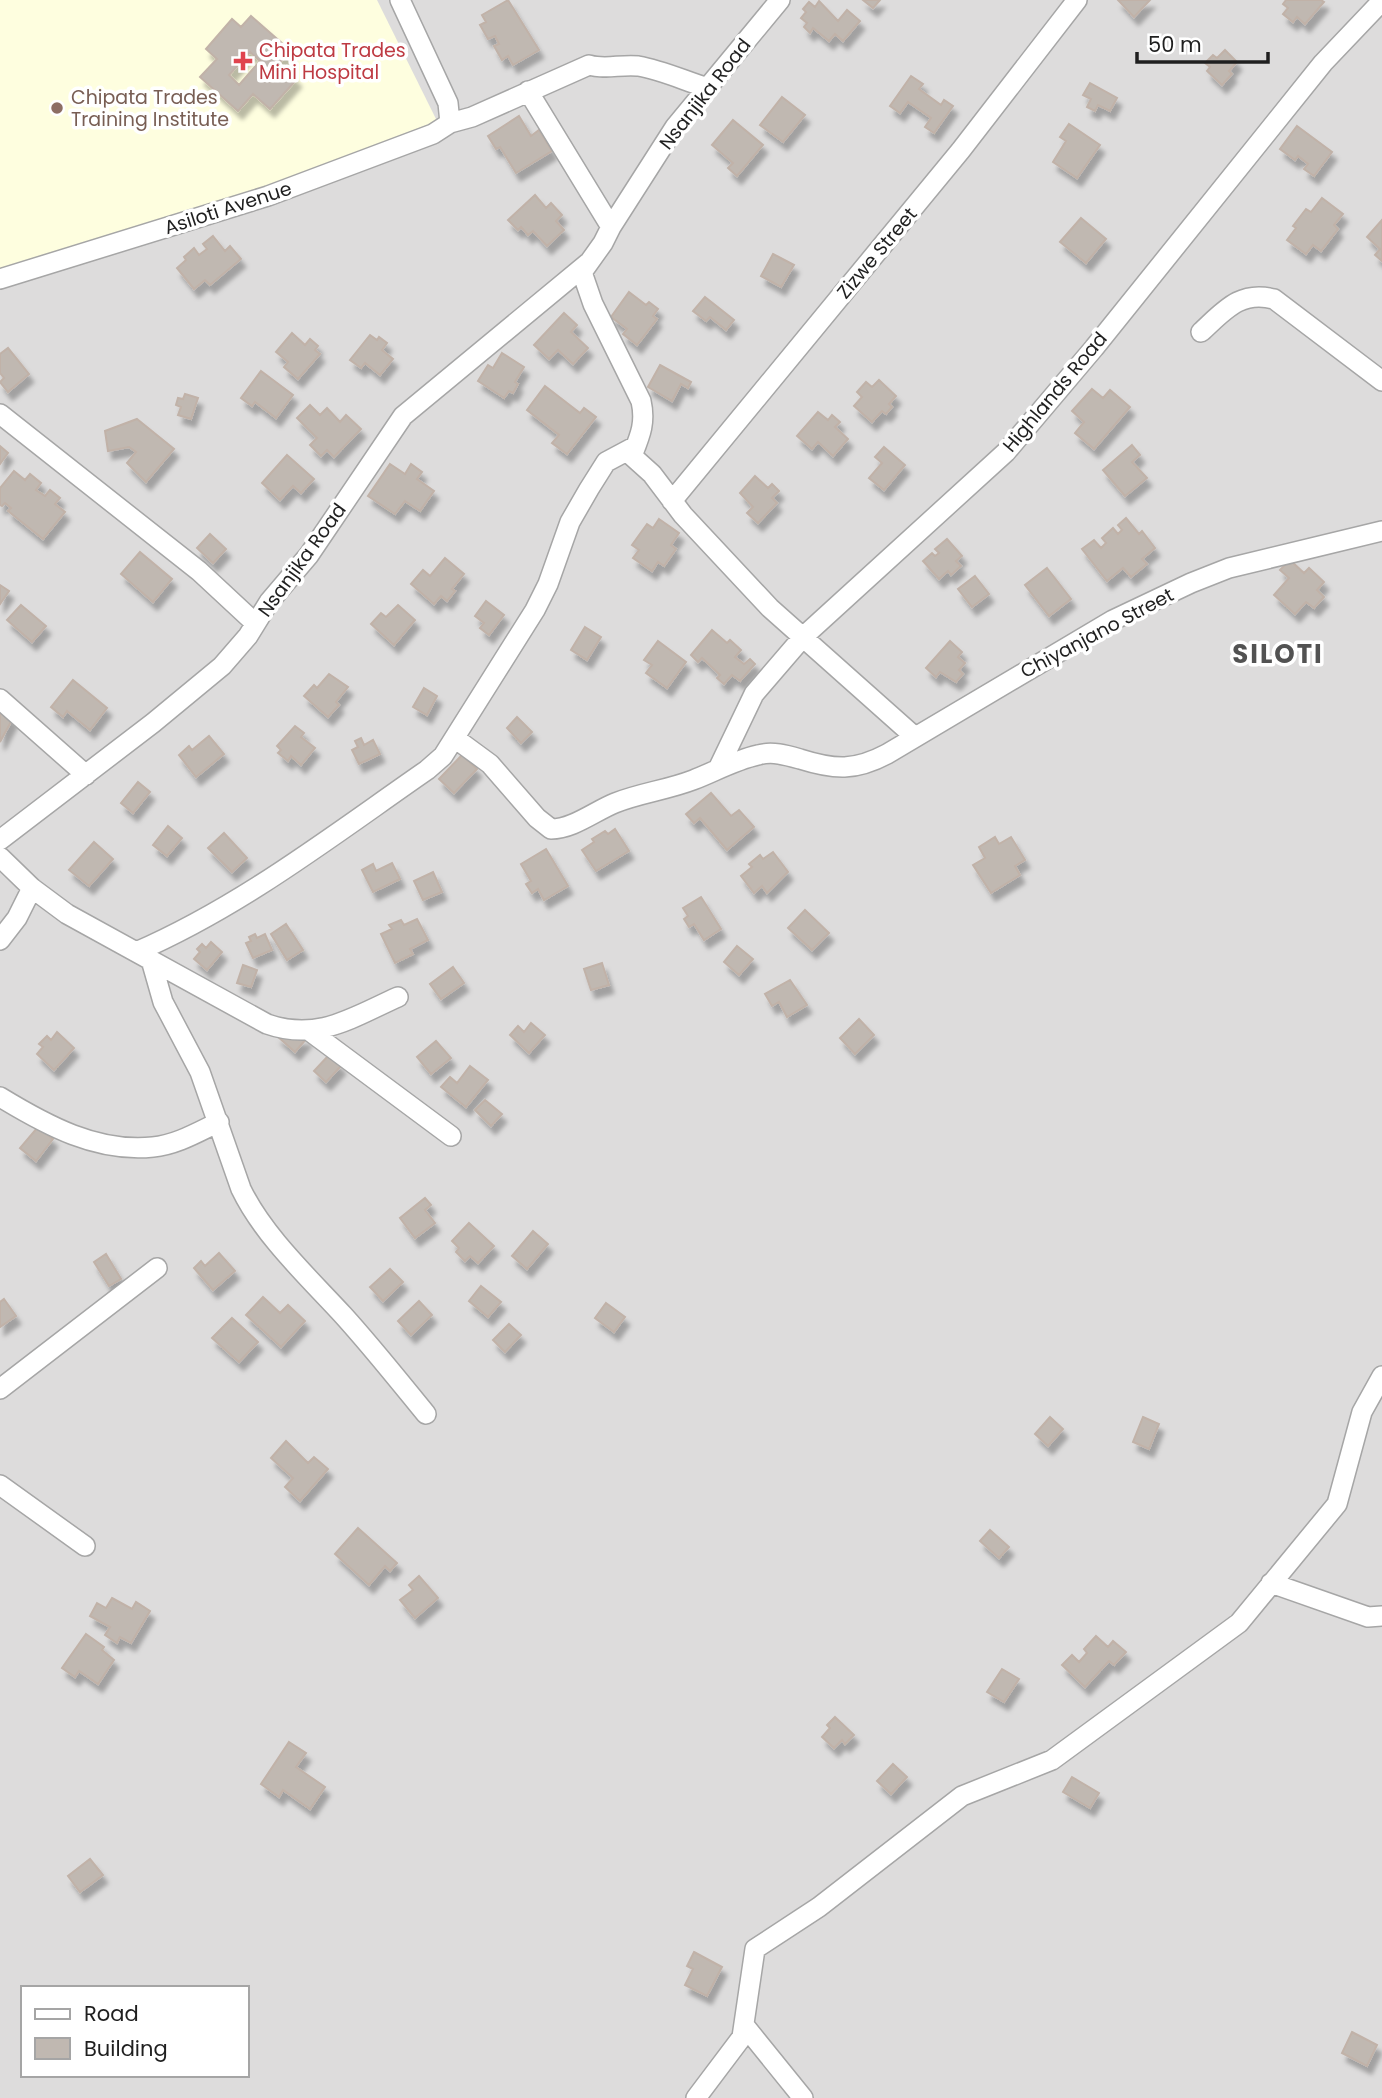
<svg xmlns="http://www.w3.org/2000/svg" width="1382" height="2098" viewBox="0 0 1382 2098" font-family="Poppins,sans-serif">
  <defs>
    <filter id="shadow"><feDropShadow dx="4.5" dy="8" stdDeviation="2" flood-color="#0004"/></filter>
  </defs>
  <rect width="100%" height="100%" fill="#efece5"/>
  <path fill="#dddcdc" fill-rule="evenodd" d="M0,0H1382V2098H0ZM23,1988H247V2075H23Z"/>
  <path fill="#fefedf" d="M0,0H377L437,121L191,215L0,274Z"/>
  <path fill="#c0b8b1" stroke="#c1b2a8" stroke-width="2" fill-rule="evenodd" filter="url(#shadow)" d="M508,0L539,50L513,65L508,56L502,60L494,46L499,44L495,36L488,39L480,25L486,22L482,15Z
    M863,0H880L873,8Z
    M1118,0H1150L1134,17Z
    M1286,0H1321L1324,2L1305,24L1297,17L1293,22L1283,14L1288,8L1283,4Z
    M819,1L838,21L847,10L860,21L843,41L835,34L829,41L813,28L810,33L804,27L807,23L801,18L806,12L803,9L809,2L815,7Z
    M251,16L291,51L279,63L297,79L270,109L253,94L238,111L200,77L217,59L206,49L232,19L241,27ZM250,52L260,61L239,85L229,75Z
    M1225,50L1237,62L1229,71L1232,74L1222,85L1207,71L1210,67L1205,63L1213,55L1217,58Z
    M911,76L923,84L919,89L941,105L944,100L953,106L934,133L925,127L931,118L908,102L900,113L890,106Z
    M1090,83L1117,98L1110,111L1098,105L1095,111L1087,107L1091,99L1083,95Z
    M782,97L805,115L783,142L760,125Z
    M519,116L531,136L539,130L552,151L516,173L500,147L496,149L488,136Z
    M733,120L763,145L737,176L728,168L733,163L712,145Z
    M1069,124L1100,145L1077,178L1053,162L1066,141L1060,137Z
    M1297,126L1332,152L1314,176L1304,169L1308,164L1298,156L1295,160L1280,149Z
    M535,195L546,208L551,203L562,215L556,221L564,230L547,246L533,231L528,235L521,227L518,230L508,220Z
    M1322,198L1343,214L1334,225L1338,229L1321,251L1313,245L1306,254L1287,240L1296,228L1293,226L1306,209L1311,212Z
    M1081,218L1106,239L1086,263L1060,242Z
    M1382,220V261L1375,255L1380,249L1367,237Z
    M213,236L225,251L230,246L241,259L210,285L205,280L194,289L177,268L186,260L184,257L194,248L199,255L207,249L203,244Z
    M773,254L794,265L781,287L761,276Z
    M629,292L646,305L649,302L658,309L653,316L657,319L637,345L623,334L627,329L611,317Z
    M705,297L734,320L726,330L710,317L706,321L693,311Z
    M564,313L577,325L571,332L588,348L573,364L558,350L549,359L534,345Z
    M292,333L305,345L310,339L318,346L315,350L320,354L298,379L284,367L288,362L276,352Z
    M370,335L377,340L379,337L387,343L382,350L393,359L380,375L365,363L361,368L350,360Z
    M8,348L29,374L8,392L0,382L4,378L0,373V354Z
    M502,353L524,367L515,382L518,384L513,393L509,391L504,398L478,381L488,365L493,368Z
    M660,365L691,382L688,388L681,384L672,401L648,387Z
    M261,371L293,395L276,418L255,402L252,406L241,398Z
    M879,380L896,396L889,404L892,407L886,414L882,411L872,422L854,406L862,397L857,392L866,382L872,387Z
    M545,386L580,413L584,408L596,417L567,454L552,443L559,435L527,410Z
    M1092,389L1103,398L1110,390L1130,407L1094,449L1075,433L1084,422L1072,411Z
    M185,394L198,398L191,419L178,415L181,407L176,405L178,398L183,399Z
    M310,405L320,415L327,408L340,422L346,415L361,429L334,457L327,450L321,456L310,445L317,438L297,418Z
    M818,412L828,420L832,415L840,422L835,427L848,439L833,456L818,442L812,449L797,436Z
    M137,419L174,449L146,482L127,463L136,452L129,447L108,451L105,431Z
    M1132,445L1140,455L1132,462L1147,478L1125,496L1103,470Z
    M0,446L8,453L0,464Z
    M884,447L905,465L884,490L869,478L882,463L875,457Z
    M287,455L314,479L301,493L293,486L280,500L262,483Z
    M390,464L405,474L411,464L422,472L417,479L434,491L420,511L405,501L395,514L368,496Z
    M14,471L25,480L30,474L41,483L36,490L45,496L50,490L60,498L55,504L65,512L43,539L8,511L11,508L5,503L2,506L0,505V488Z
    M755,476L768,488L772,484L779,491L772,498L777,503L758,523L747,513L753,507L740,493Z
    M1126,518L1139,534L1142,531L1155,548L1142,559L1147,564L1131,577L1123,568L1107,581L1082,549L1094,540L1101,548L1106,543L1102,538L1113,528L1118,534L1122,530L1118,525Z
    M659,519L679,533L671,545L676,549L664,566L658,562L652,571L633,558L639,550L632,545L647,524L653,528Z
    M210,534L226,549L213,563L197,548Z
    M947,539L962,556L956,561L961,566L951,575L948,571L939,579L923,561L932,553L935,556L939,553L935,549Z
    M140,552L172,579L153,602L121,574Z
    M445,558L464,574L452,589L455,591L447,601L441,596L434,604L411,584L423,570L430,576Z
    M1290,560L1304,573L1309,568L1324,582L1317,590L1324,597L1314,608L1306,602L1295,614L1274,595L1289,578L1280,570Z
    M1047,568L1071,599L1049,616L1025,585Z
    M975,576L989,594L972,607L958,589Z
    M0,585L9,591L0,604Z
    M486,601L504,615L489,635L480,628L484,623L475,616Z
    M21,605L46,626L32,642L7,620Z
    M398,605L415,620L394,645L371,624L381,613L386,617Z
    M585,627L601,637L587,660L571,650Z
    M712,630L727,643L730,640L741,650L735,657L744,664L750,659L755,664L740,681L732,675L724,684L717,678L720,675L702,658L698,662L691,655Z
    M658,641L686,662L667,688L646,673L652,665L644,660Z
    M950,641L962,652L958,657L965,663L959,670L963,674L956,682L940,672L936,677L926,668Z
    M329,674L348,687L336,702L339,705L328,717L304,696L314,685L317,688Z
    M73,680L107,708L90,730L67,711L63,717L51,707Z
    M424,688L437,696L427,715L413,707Z
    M0,710L13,718L0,742Z
    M517,717L532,732L521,743L507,728Z
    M295,726L304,733L301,737L315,748L301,765L291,756L288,761L278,753L281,750L277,746Z
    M209,736L224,754L196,777L179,755L189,746L192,750Z
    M361,738L364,745L373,740L380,754L359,764L352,750L358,747L355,741Z
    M462,755L477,769L454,793L439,779Z
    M138,782L150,792L133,813L121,803Z
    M711,793L731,816L739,810L754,827L727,850L700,818L694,823L686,814Z
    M168,826L182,838L167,856L153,845Z
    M615,829L629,851L596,871L582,850L594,842L592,839L605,831L608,834Z
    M224,833L247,858L232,872L208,848Z
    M995,837L999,844L1011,837L1025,860L1015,866L1020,875L991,893L973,865L985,858L979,847Z
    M94,842L113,859L89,886L69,870Z
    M546,849L568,886L544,900L538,889L532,893L526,884L531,881L521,864Z
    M773,852L788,872L767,893L762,886L754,893L741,876L752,867L749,864L760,855L763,859Z
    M392,863L400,879L373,892L362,870L373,864L376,871Z
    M433,872L442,892L423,900L414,881Z
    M701,897L721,929L704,940L694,924L689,927L684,919L688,916L683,908Z
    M805,910L829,933L812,950L788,928Z
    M417,919L428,940L410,949L413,954L395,963L381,934L392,929L389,925L401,920L404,925Z
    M286,924L303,950L287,960L271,934Z
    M255,934L257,938L265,934L272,950L253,958L246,943L251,941L249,937Z
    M211,942L222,952L207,970L194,959L200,952L197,949L202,944L206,948Z
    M737,946L753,959L739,975L724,962Z
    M602,963L609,985L591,990L584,969Z
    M243,965L257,970L251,987L237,983Z
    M453,967L464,983L441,999L430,984Z
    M790,980L807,1005L787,1017L779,1002L772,1006L765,994Z
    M859,1019L874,1035L855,1054L840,1038Z
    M531,1023L545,1035L529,1053L510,1035L518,1026L524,1032Z
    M57,1032L74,1048L54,1070L37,1054L43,1047L39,1044L47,1036L51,1040Z
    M277,1036L307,1038L295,1052Z
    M436,1041L451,1058L431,1074L417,1057Z
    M329,1055L341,1066L326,1082L314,1071Z
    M470,1066L488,1080L466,1107L441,1087L450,1077L457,1083Z
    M485,1100L502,1114L491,1126L475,1110Z
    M38,1127L53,1139L36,1161L20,1148Z
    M425,1198L431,1205L425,1210L435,1223L415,1238L400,1218Z
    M469,1223L494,1246L478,1263L470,1256L465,1261L456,1252L459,1248L452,1241Z
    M533,1231L548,1244L527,1269L512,1256Z
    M219,1253L235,1271L213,1290L194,1268L201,1261L205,1266Z
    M106,1254L121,1279L109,1286L94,1262Z
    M390,1269L403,1282L383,1301L370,1287Z
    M481,1286L501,1302L488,1317L469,1301Z
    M263,1297L280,1313L288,1305L305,1321L281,1347L246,1315Z
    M4,1299L16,1316L0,1327V1302Z
    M419,1301L432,1315L411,1335L398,1321Z
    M606,1303L625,1317L614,1332L595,1318Z
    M232,1318L258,1342L239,1362L212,1338Z
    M509,1324L521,1335L505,1352L493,1340Z
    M1050,1417L1063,1429L1048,1446L1035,1434Z
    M1143,1417L1159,1424L1149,1449L1133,1442Z
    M286,1441L308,1463L314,1457L328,1469L300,1501L285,1487L293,1478L271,1458Z
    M358,1528L397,1563L390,1571L385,1566L369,1585L335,1554Z
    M990,1530L1009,1547L999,1558L980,1541Z
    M419,1576L438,1598L415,1618L400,1600L413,1590L409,1585Z
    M112,1598L132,1609L136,1602L150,1611L131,1643L120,1637L117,1643L105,1635L110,1627L90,1616L97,1603L106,1608Z
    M86,1634L104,1647L102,1650L114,1660L98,1684L79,1671L75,1677L62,1668Z
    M1096,1636L1108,1647L1113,1641L1126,1652L1114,1665L1109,1661L1085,1687L1062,1665L1072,1655L1079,1662L1087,1653L1084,1649Z
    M1002,1669L1019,1679L1004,1702L987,1692Z
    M835,1717L854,1735L845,1744L842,1740L834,1748L822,1737L830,1728L827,1725Z
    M289,1742L306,1753L296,1767L325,1787L310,1809L283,1790L279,1797L261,1784Z
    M893,1764L907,1777L891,1794L877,1781Z
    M1072,1777L1099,1793L1090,1808L1063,1792Z
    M90,1859L103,1875L80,1892L68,1876Z
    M694,1952L722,1967L707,1996L685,1985L693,1969L687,1966Z
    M1352,2032L1377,2045L1367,2066L1342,2053Z"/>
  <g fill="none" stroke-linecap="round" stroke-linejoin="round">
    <g stroke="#a6a6a6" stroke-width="22">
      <path id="minor" d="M528,91L611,227L603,243L583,271V275L593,304L641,401C646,423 640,436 632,456L652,474L683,515L770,608L915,737
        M450,123L472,117L589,65C605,70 621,64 638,66C662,70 685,81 708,88
        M611,227L675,127L780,0
        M0,279L268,196L433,134L450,123L448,103L400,0
        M1201,332C1224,311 1240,290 1274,299L1382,381
        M0,414L199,571L255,623
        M672,501L961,150L1077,0
        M0,699L86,775
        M456,739L490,764L537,818L551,829C573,829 595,811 615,803C640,793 667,790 693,780C714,772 735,760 758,755C772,751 786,755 800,759C835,770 855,771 887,754L1113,620L1191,583L1229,568L1382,531
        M718,769L754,694L803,637L1006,452L1094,348L1323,63L1382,1
        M0,840L153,723L222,666L248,636L269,602L309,555L403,416L588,263
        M0,857L32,888L67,914L267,1024C318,1042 353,1017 398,997
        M0,940L17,918L32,888
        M136,952C242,906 333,835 427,770L443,756L535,610L548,584L570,522L589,489L606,462L636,446
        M151,960L163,1002L200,1072L241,1189C263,1235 308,1277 343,1315C372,1347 399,1381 426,1414
        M311,1032L451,1136
        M0,1097C46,1125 97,1153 153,1147C176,1145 198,1132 219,1122
        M0,1389L157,1268
        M0,1485L85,1546
        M1271,1583L1368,1617L1382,1616
        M744,2025L803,2098
        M696,2098L742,2037L755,1949L819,1907L962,1796L1052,1760L1239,1623L1337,1504L1362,1412L1382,1376"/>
    </g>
    <use href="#minor" stroke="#fff" stroke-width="19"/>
  </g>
  <path fill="#e0444e" stroke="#fff" stroke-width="2.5" d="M239.5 50.5h7v7h7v7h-7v7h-7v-7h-7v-7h7z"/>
  <circle fill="#8d6e63" stroke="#fff" stroke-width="2.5" cx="57" cy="108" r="7"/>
  <g text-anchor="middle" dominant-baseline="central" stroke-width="7" stroke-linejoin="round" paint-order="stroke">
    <g font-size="19" fill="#be3a42" stroke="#fff" text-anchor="start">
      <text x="259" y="50">Chipata Trades<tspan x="259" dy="22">Mini Hospital</tspan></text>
    </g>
    <g font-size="19" fill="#1f1f1f" stroke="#fff">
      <text transform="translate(705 94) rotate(-52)">Nsanjika Road</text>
      <text transform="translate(228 208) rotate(-18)">Asiloti Avenue</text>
      <text transform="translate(877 253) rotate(-50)">Zizwe Street</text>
      <text transform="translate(1055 392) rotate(-50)">Highlands Road</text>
      <text transform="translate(302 560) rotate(-54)">Nsanjika Road</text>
      <text transform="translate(1097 633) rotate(-28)">Chiyanjano Street</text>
    </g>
    <g font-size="19" fill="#785e54" stroke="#fff" text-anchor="start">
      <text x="71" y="97">Chipata Trades<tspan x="71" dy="22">Training Institute</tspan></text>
    </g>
    <g font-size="26" font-weight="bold" letter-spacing="2" fill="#525252" stroke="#fff">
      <text x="1278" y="654">SILOTI</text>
    </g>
  </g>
  <rect x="21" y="1986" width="228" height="91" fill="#ffffff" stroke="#a5a5a5" stroke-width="2"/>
  <rect x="35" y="2009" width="35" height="10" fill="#ffffff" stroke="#a5a5a5" stroke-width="2"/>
  <text x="84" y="2021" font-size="21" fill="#1f1f1f">Road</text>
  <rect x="35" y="2038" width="35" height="21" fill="#c0b8b1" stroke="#a5a5a5" stroke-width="2"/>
  <text x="84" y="2056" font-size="21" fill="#1f1f1f">Building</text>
  <path d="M1137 52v10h131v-10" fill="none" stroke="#1f1f1f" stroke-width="3.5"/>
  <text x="1148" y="52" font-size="21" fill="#1f1f1f" stroke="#ffffff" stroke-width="5" paint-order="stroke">50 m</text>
</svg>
